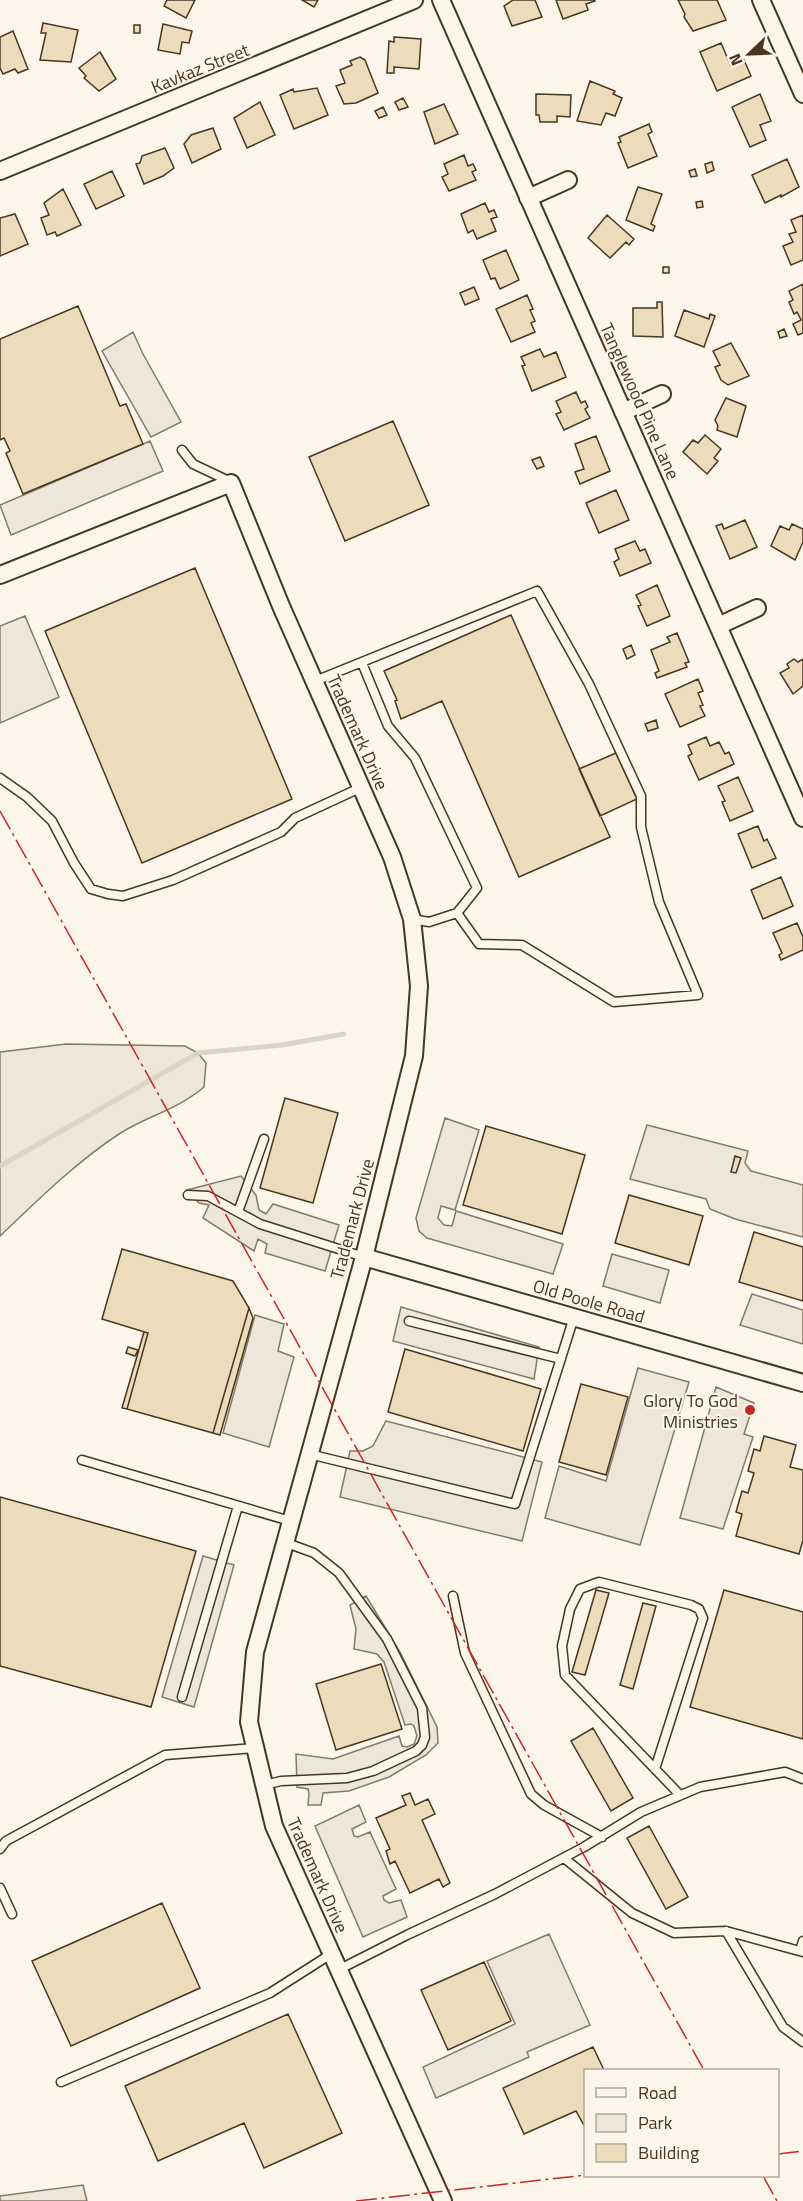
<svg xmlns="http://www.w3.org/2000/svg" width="803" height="2201" viewBox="0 0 803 2201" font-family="'Titillium Web',sans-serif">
  <rect width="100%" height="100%" fill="#fbf6e9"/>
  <path fill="#ede6d9" stroke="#887966" stroke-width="1.5" d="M66,1044L185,1046L198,1053L206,1063L204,1087C177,1110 147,1116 119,1134C75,1163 38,1200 0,1236V1052Z
    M83,2185L87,2201H0V2196Z"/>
  <path fill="#ede7d9" stroke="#887966" stroke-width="1.5" d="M133,332L143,354L181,422L151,437L102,351Z
    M150,441L163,471L11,535L0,505Z
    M25,616L59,697L0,723V626Z
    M445,1118L479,1130L455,1210L441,1206L438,1218L444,1225L452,1226L456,1211L563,1244L553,1274L427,1238L419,1231L416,1218Z
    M647,1125L748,1151L745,1163L751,1171L803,1185V1237L735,1219L710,1209L706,1199L630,1179Z
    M241,1176L256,1195L259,1210L266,1214L273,1204L339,1225L325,1271L265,1253L267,1244L258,1239L254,1251L203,1218L209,1205L199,1203L187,1190Z
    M612,1254L669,1270L660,1303L603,1286Z
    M752,1294L803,1310V1344L740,1325Z
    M401,1307L539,1347L534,1379L393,1341Z
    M255,1315L284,1324L278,1351L294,1357L269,1447L223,1433Z
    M638,1368L689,1382L640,1545L545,1518L559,1466L606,1481Z
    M716,1387L754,1403L744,1434L753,1437L723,1529L680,1518Z
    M386,1421L542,1462L522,1541L340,1497L350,1451H363L373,1446Z
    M203,1556L234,1565L194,1707L162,1697Z
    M366,1596L400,1652L437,1727L438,1743L426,1755L389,1777L349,1791L323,1793L321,1805H308L309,1794L308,1789L297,1787L296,1754L333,1759L399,1736L402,1746L407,1747L414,1744L417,1736L414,1726L411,1724L405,1725L384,1662L377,1654L354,1649L356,1629L350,1605Z
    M359,1805L366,1822L352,1829L354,1836L358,1837L370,1832L396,1889L383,1896L384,1900L389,1903L401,1900L407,1917L363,1937L315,1826Z
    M549,1934L590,2025L527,2052L529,2057L436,2098L423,2067L515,2024L487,1961Z"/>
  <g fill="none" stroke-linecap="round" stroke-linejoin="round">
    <path stroke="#dcd4c6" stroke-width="5" d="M0,1166L198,1053L282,1045L344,1034"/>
  </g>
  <path fill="#ecdcbc" stroke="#4a3520" stroke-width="1.5" d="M167,0H195L186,18L164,6Z
    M302,0H318L314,7Z
    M513,0H535L542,17L512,26L504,6Z
    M556,0H594L595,1L586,4L588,10L563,19Z
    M678,0H717L726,20L693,31L684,17L685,14Z
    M43,23L78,30L71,62L40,60L46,33H41Z
    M163,24L192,31L189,43L182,42L180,54L158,50Z
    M134,25H140V33H134Z
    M13,31L28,69L18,73L15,69L3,74L0,68V37Z
    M394,37L421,39L419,69L394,67V73H387L389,41L394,42Z
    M721,43L731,66L744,60L751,76L717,91L700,52Z
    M100,52L116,79L99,91L84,78L86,76L79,68Z
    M360,57L365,60L378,93L356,103L344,104L336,86L345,83L340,70L352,65L350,61Z
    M590,81L615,91L613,94L622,98L615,116L606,113L601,125L577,121Z
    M317,88L328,115L294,129L280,95L293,89L294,92Z
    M536,94L571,95L570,117L557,116V122H540L539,115H536Z
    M760,94L771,121L760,125L766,140L750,147L732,107Z
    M403,98L408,107L399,110L395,102Z
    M260,102L275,135L247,148L234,118Z
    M444,104L458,134L435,144L424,112Z
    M383,107L387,115L379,118L375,111Z
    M649,124L652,132L648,134L657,156L628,168L618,143L621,142L619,137Z
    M213,128L221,149L192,163L184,144L191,135Z
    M165,148L174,168L163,176L144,184L136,164L140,163L142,156Z
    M464,155L468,166L473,164L476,170L472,172L476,180L449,191L442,177L448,174L444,164Z
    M787,159L799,187L781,197V195L765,203L752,175Z
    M712,162L714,170L707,173L705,164Z
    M695,169L697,176L691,177L689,171Z
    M112,171L124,196L96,209L84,184Z
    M638,187L662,194L651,224L655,226L653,231L626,220Z
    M63,189L81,225L57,236L55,232L47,235L41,218L49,215L44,203Z
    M702,201L703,207L697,208L696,202Z
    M485,203L489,212L494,210L497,217L491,219L496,231L477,239L473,230L468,233L461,214Z
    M15,214L28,244L0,256V218Z
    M607,215L634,239L629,245L626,242L610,258L588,238Z
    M803,215V260L791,265L783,246L793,242L789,234L796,232L791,220Z
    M506,250L519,280L500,289L495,278L491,279L483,260Z
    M663,267H669V273H663Z
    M803,284V333L798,335L793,324L801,320L797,312L794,314L789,302L793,300L789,291Z
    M474,287L479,299L465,305L460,293Z
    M527,295L533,309L530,310L535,321L531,323L535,332L511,342L496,309Z
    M657,302H662L663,337L633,336V308H657Z
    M78,306L120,406L126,404L143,444L23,494L6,453L10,451L4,438L0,440V339Z
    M684,310L709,319L710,314L715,316L704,347L675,336Z
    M784,329L787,336L780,338L778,332Z
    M731,343L749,376L728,385L721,380L715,367L720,365L713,351Z
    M540,349L544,357L556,352L566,377L532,391L522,366L525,365L521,357Z
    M576,392L581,403L585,401L588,407L585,409L590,418L564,430L556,414L561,412L556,401Z
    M726,398L746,406L737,437L717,430L718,426L715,420Z
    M393,421L429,505L345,541L309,457Z
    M705,435L721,449L714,458L718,461L707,474L683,452L693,440L698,443Z
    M596,436L610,471L580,484L575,472L584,469L575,444Z
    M540,457L544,466L537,469L532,460Z
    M616,490L629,520L599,533L586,503Z
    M745,520L757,547L730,559L716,526L722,524L724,529Z
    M792,524L803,529V542L795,560L771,546L780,526L789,530Z
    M635,541L640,551L645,549L651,563L620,576L614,562L619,559L615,549Z
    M195,568L292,799L142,863L45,631Z
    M657,585L670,616L647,626L638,606L641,605L636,595Z
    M511,615L610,837L519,877L442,701L401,719L395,701L397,700L384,671Z
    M677,633L689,662L685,663L687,667L657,678L655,673L659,671L651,650L670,642L667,637Z
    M631,645L635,655L627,659L623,649Z
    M794,659L798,662L803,659V686L793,694L780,673L789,668L787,664Z
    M698,679L703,691L698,693L703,705L700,706L705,716L680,727L665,694Z
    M656,720L658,728L648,731L645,724Z
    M706,737L710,746L719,742L725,754L729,752L734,764L699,780L688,756L692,754L688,745Z
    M616,753L637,799L600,816L579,769Z
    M738,777L753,811L730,821L722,802L725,801L718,786Z
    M758,826L764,841L767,839L776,858L752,868L738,834Z
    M781,877L793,906L763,919L751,890Z
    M797,923L803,937V950L781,960L779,955L782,953L773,933Z
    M285,1098L338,1113L313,1203L260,1188Z
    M486,1126L585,1155L562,1234L463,1205Z
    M735,1156L741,1158L736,1173L731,1172Z
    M629,1195L703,1216L689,1265L615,1243Z
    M754,1232L803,1247V1301L739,1282Z
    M122,1249L233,1281L249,1308L213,1433L127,1409L148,1333L102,1319Z
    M249,1308L253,1318L220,1435L213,1433Z
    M144,1332L148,1333L127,1409L122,1408Z
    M128,1347L138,1350L135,1356L126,1353Z
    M405,1349L541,1389L523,1451L388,1412Z
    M581,1384L628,1397L606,1475L559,1462Z
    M764,1436L796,1445L790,1467L803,1470V1540L799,1554L736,1536L742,1514L736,1512L742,1491L748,1493L754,1473L748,1471L754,1449L760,1451Z
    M0,1497L196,1551L151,1707L0,1666Z
    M596,1590L609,1593L585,1675L572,1672Z
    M724,1590L803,1612V1739L690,1707Z
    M643,1603L656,1606L633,1689L620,1685Z
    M381,1664L402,1729L336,1750L316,1684Z
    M593,1728L633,1798L611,1811L571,1741Z
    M410,1793L415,1805L428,1799L435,1814L422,1820L450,1883L443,1887L439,1879L410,1893L395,1861L390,1864L386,1851L390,1849L376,1818L406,1805L402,1796Z
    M649,1826L688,1897L666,1909L627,1838Z
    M162,1903L200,1988L71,2046L32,1961Z
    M484,1962L511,2021L448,2050L421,1990Z
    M288,2014L342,2133L264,2168L244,2123L158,2161L125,2086Z
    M593,2047L604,2070H586V2129L576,2111L524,2134L503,2088Z"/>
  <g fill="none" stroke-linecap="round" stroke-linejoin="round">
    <g stroke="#4a3520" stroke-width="11">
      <path id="lane" d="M182,450L193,464L231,482
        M362,663L388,726L415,758L477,888L457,913
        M315,681L537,591L589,684L641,796V827L659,902L698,995L614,1002L522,945L479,944L457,913L429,922L412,919
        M0,778L27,797L52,821L74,863L91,889L108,894L123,896L173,880L281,832L295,818L362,787
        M188,1195L208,1196L260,1224L364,1257
        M238,1212L264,1139
        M409,1321L561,1359
        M309,1454L515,1504L574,1317
        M82,1460L290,1521
        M453,1596L465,1653L531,1794L544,1805L602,1837
        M182,1697L238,1506
        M655,1769L703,1618L699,1609L691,1605L599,1582L580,1589L570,1609L562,1646L565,1675L680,1795
        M264,1785L281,1781L347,1778L373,1771L416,1751L422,1745L425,1737L422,1708L387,1639L339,1573L314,1553L284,1542
        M0,1849L6,1841L165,1755L255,1748
        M564,1858L632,1913L674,1933L726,1931L803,1952
        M0,1888L12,1914
        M726,1931L783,2027L803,2042
        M800,1951L803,1941
        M338,1970L407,1935L495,1894L584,1847L641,1812L700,1787L785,1772L803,1779
        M61,2082L270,1993L331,1954"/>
    </g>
    <g stroke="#4a3520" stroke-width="20">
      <path id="street" d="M441,0L803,818
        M761,0L803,94
        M0,171L414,0
        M528,198L568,180
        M623,412L662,394
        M0,575L231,483L281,606L392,857L412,919L419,986L414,1056L364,1257L255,1652L249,1722L274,1826L443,2201
        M718,626L757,608
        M364,1257L803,1383"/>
    </g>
    <use href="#lane" stroke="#fbf6e9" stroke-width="8"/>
    <use href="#street" stroke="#fbf6e9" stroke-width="16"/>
    <path stroke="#c62828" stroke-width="1.5" stroke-dasharray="21 4.5 3 4.5" stroke-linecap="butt" d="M0,811L704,2070
      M778,2154L803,2151
      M763,2176L777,2201
      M356,2201L586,2175"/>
  </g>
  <circle fill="#c62828" stroke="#fbf6e9" stroke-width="2" cx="750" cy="1410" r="6"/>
  <g text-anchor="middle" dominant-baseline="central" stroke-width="4.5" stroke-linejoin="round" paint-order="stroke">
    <g font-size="18" fill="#4a3520" stroke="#fbf6e9">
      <text transform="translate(200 68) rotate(-22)">Kavkaz Street</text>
      <text transform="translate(640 401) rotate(66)">Tanglewood Pine Lane</text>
      <text transform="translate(358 732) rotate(66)">Trademark Drive</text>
      <text transform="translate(352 1219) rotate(-75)">Trademark Drive</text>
      <text transform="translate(589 1301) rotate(16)">Old Poole Road</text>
      <text transform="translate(318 1875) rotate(66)">Trademark Drive</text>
    </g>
    <g font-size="18" fill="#4a3520" stroke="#fbf6e9" text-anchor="end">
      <text x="738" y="1400">Glory To God<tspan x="738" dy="21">Ministries</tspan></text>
    </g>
  </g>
  <rect x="584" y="2069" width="195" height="108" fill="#fbf6e9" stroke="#b4a999" stroke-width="1.5"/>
  <rect x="596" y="2088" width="30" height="9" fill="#fbf6e9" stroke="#b4a999" stroke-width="1.5"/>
  <text x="638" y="2099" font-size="18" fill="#4a3520">Road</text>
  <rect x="596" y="2114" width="30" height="18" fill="#ede6d9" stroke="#b4a999" stroke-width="1.5"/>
  <text x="638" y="2129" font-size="18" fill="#4a3520">Park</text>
  <rect x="596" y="2144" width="30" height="18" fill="#ecdcbc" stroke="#b4a999" stroke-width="1.5"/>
  <text x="638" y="2159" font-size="18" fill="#4a3520">Building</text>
  <g transform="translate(749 54) rotate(247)" stroke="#fbf6e9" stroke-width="4.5" paint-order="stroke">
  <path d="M0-4.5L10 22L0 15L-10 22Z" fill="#4a3520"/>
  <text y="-9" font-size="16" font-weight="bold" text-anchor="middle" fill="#4a3520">N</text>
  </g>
</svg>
